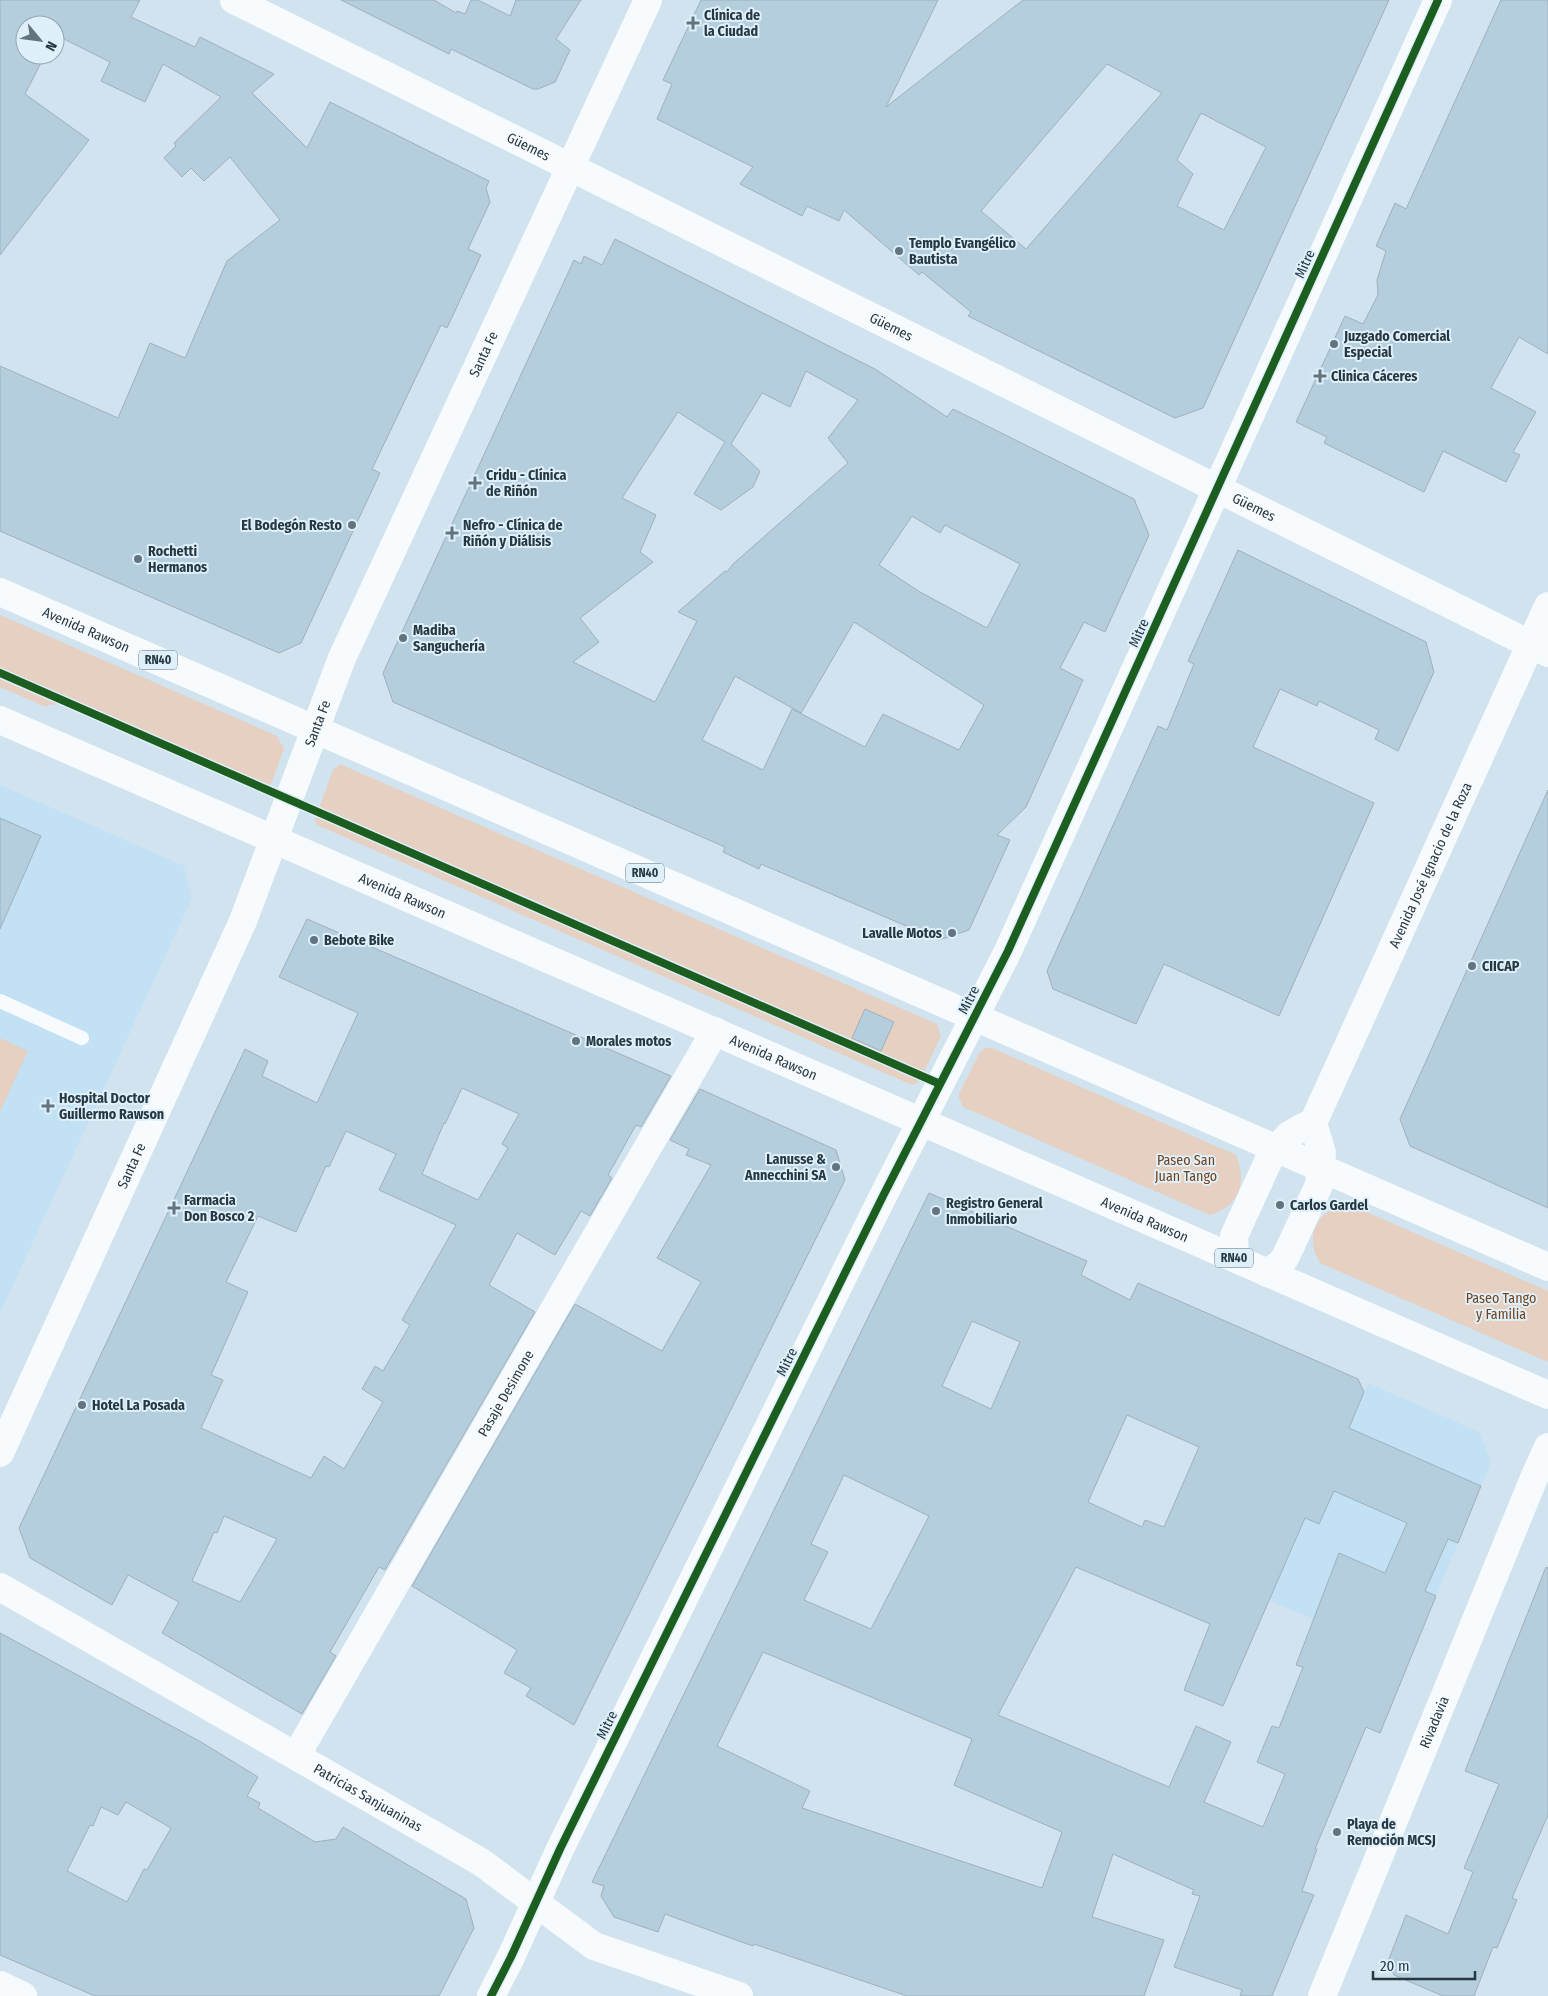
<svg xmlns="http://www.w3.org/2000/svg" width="1548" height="1996" viewBox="0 0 1548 1996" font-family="'Fira Sans Condensed',sans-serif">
  <rect width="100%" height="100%" fill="#d0e3ef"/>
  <path fill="#c2e1f4" d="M0,785L184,866L192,898L0,1313Z
    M1368,1383L1479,1432L1491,1462L1410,1660L1259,1596L1328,1476Z"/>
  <path fill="#e5d0c1" d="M0,615L277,736L284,749L271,784L261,791L60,704L49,705L46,707L0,687Z
    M339,765H342L937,1024L941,1036L922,1076L919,1082L912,1085L317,825L315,819L333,770Z
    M0,1038L28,1051L0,1112Z
    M986,1048H992L1236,1155C1247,1183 1240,1205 1210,1215L963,1107L959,1098V1094L980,1052Z
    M1348,1204L1548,1291V1362L1320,1263C1303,1234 1318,1210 1348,1204Z"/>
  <path fill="#b4cedd" stroke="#a0b0bb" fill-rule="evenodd" d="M0,0H140L131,17L195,47L200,37L274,74L252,93L307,148L330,102L489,181L486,188L490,202L468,249L481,255L447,328L441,325L372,469L380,473L301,643L279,653L0,531V366L118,418L150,343L185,358L227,261L280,220L230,157L204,181L191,168L182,177L164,158L176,146L174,143L221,97L163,64L145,102L101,81L110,62L56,35L55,36V25H25V55H45L25,94L89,140L0,255Z
    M341,0H434L456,13L457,11L465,14L471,0H478L510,16L516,0H581L556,39L570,50L555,82L538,89H533L451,49L449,54Z
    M701,0H938L886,107L1023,0H1389L1203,408L1175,418L968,316L971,312L922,272L919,275L844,210L839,221L807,206L802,216L740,184L753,167L657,119L672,84L663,80ZM1107,64L1162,93L1026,249L981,211ZM1201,113L1266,147L1224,230L1177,206L1193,174L1177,160Z
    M1501,0H1548V354L1519,337L1491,388L1536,412L1513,452L1520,455L1506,482L1443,451L1424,492L1324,443L1327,437L1296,422L1345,316L1363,324L1378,295L1377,280L1386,251L1376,246L1395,203L1406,209Z
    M615,239L875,369L947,417L953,409L1134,499L1149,535L1105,632L1084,622L1060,668L1083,680L1026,807L997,835L1010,840L969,930L939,940L761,864L759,869L723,852L725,847L393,702L383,673L574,260L581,264L584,256L602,265ZM806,371L858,400L828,438L848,463L733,564L727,572L725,571L678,612L697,621L655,702L573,662L599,642L580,618L653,562L640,552L656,515L622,498L678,412L725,442L694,494L721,510L753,487L760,471L731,444L762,393L790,407ZM912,516L940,533L945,525L1020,564L987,628L920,592L879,565ZM854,622L984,705L959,750L883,714L865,747L792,709L763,770L702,740L735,676L801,713Z
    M1238,550L1426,642L1434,672L1398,751L1375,739L1379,730L1319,701L1317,706L1280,689L1253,747L1374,803L1279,1016L1164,964L1136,1024L1053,989L1047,971L1158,726L1167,730L1194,664L1188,661Z
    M1548,790V1208L1410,1146L1400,1119Z
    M0,818L41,836L0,929Z
    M307,919L671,1076L641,1127L636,1125L608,1175L612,1178L590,1216L581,1211L555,1255L517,1233L489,1285L535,1312L385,1570L379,1567L330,1652L336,1656L302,1714L162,1633L179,1602L128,1575L112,1605L30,1558L19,1528L245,1049L268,1061L262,1076L317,1103L358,1013L279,977ZM462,1088L519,1114L502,1144L508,1148L478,1200L422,1174L444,1123L445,1124ZM346,1131L396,1154L379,1190L456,1225L402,1320L410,1325L383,1371L375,1366L362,1389L383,1402L344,1469L324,1456L311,1478L201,1428L223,1380L211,1375L248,1292L226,1282L258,1216L296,1232L326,1166L329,1167ZM224,1516L277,1539L240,1602L192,1581L214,1532L217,1533Z
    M865,1009L894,1022L881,1051L852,1038Z
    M700,1089L836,1150L845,1180L574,1725L526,1696L531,1688L504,1673L517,1650L412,1586L575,1304L662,1351L701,1282L657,1258L711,1165L686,1155L689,1149L670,1140Z
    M929,1193L1087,1261L1081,1275L1130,1300L1138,1283L1358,1379L1364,1392L1349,1428L1481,1486L1458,1543L1448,1539L1425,1591L1436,1596L1380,1733L1366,1727L1315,1849H1317L1302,1891L1314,1895L1272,1996H1240L1242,1990L1174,1967L1200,1896L1192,1894L1194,1890L1113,1854L1092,1917L1164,1940L1144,1996H907L754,1944L753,1946L736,1940L665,1914L658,1932L614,1917L601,1896L604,1886L592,1882ZM972,1321L1020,1342L991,1409L942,1386ZM1127,1415L1199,1447L1164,1527L1145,1520L1142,1527L1088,1502ZM844,1475L929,1516L871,1629L804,1600L828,1552L811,1544ZM1334,1491L1407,1523L1385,1573L1339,1553L1296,1665L1303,1667L1279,1728L1272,1726L1257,1762L1285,1774L1263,1827L1204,1802L1231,1742L1196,1726L1169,1787L998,1715L1076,1567L1210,1624L1184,1690L1223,1706L1305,1518L1319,1524ZM763,1652L972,1739L954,1785L1062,1832L1042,1888L802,1808L810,1791L717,1746Z
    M1546,1567L1548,1568V1815L1512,1898L1517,1900L1497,1948L1493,1947L1474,1996H1443L1394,1975L1387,1964L1406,1915L1448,1934L1473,1872L1464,1868L1499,1784L1465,1771Z
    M0,1633L201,1742L258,1777L247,1796L260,1803L258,1808L315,1842L336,1839L343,1827L466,1899L474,1928L439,1996H95L0,1955ZM126,1802L171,1828L147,1870L144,1869L127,1902L67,1871L90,1825L93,1826L101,1807L118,1815Z"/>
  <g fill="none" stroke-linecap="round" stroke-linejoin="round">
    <path stroke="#f8fbfd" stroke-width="14" d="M0,1001L82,1038"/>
    <g stroke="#f8fbfd" stroke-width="28">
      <path id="s1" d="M234,0L1548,653"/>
      <path d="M1235,1258L1234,1236L1271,1155L1289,1135L1301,1128L1313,1123"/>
      <path id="s2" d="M1267,1273L1280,1264L1285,1258L1319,1185L1322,1153L1313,1123L1548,606"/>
      <path id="s3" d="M0,1453L243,921L342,658L648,0"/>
      <path id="s4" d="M0,1587L481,1862L594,1946L739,1996"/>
      <path id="s5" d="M296,1756L715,1031"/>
      <path d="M0,1985L23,1996"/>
      <path d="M491,1996L511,1957L560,1849L883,1196L1008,951L1438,0"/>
      <path id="s6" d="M1322,1996L1534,1478L1548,1447"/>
    </g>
    <g stroke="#f8fbfd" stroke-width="28">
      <path id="s7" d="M0,592L1548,1267"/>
      <path id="s8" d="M0,720L1548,1395"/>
    </g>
    <g stroke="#dff0fb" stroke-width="11">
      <path id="cycleway" d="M0,673L940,1084
        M491,1996L511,1957L560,1849L883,1196L1008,951L1438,0"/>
    </g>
    <use href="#cycleway" stroke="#1b5e20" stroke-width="8"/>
  </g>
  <g fill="#62747f" stroke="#dff0fb" stroke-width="2">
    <path d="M690.5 15.5h5v5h5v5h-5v5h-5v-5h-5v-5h5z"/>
    <circle cx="899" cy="251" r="5"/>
    <circle cx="1334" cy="344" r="5"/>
    <path d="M1317.5 368.5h5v5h5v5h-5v5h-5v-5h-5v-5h5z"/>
    <path d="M472.5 475.5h5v5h5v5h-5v5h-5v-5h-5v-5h5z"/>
    <circle cx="352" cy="525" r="5"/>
    <path d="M449.5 525.5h5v5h5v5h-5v5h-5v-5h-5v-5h5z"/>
    <circle cx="138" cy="559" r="5"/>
    <circle cx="403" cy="638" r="5"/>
    <circle cx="952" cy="933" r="5"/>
    <circle cx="314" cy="940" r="5"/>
    <circle cx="1472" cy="966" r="5"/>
    <circle cx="576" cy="1041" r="5"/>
    <path d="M45.5 1098.5h5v5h5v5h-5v5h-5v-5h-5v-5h5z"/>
    <circle cx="836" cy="1167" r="5"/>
    <circle cx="1280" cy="1205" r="5"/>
    <path d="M171.5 1200.5h5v5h5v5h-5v5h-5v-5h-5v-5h5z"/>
    <circle cx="936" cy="1211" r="5"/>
    <circle cx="82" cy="1405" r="5"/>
    <circle cx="1337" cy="1832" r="5"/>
  </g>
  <g text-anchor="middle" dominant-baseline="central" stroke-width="4" stroke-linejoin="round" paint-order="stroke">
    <g fill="#dff0fb" stroke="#5e6f7a" stroke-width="1">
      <rect x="139" y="650.5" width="38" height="19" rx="4"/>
      <rect x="626" y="863.5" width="38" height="19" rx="4"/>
      <rect x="1215" y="1248.5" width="38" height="19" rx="4"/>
    </g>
    <g font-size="12" font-weight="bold" fill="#273843">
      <text x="158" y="660">RN40</text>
      <text x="645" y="873">RN40</text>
      <text x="1234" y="1258">RN40</text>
    </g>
    <g font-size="14" font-weight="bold" fill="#273843" stroke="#dff0fb" text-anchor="start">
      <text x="704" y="15">Clínica de<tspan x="704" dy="16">la Ciudad</tspan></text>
      <text x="909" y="243">Templo Evangélico<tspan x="909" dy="16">Bautista</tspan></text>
      <text x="1344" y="336">Juzgado Comercial<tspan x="1344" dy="16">Especial</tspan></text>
      <text x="1331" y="376">Clinica Cáceres</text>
      <text x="486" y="475">Cridu - Clínica<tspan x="486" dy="16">de Riñón</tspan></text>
      <text x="342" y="525" text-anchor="end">El Bodegón Resto</text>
      <text x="463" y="525">Nefro - Clínica de<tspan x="463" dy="16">Riñón y Diálisis</tspan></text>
      <text x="148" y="551">Rochetti<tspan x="148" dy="16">Hermanos</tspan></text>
      <text x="413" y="630">Madiba<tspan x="413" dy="16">Sanguchería</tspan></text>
      <text x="942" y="933" text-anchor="end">Lavalle Motos</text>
      <text x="324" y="940">Bebote Bike</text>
      <text x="1482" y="966">CIICAP</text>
      <text x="586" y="1041">Morales motos</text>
      <text x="59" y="1098">Hospital Doctor<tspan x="59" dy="16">Guillermo Rawson</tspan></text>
      <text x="826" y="1159" text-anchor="end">Lanusse &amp;<tspan x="826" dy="16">Annecchini SA</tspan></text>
      <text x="184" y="1200">Farmacia<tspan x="184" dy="16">Don Bosco 2</tspan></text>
      <text x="946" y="1203">Registro General<tspan x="946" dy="16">Inmobiliario</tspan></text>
      <text x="1290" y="1205">Carlos Gardel</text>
      <text x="92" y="1405">Hotel La Posada</text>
      <text x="1347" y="1824">Playa de<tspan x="1347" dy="16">Remoción MCSJ</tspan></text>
    </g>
    <g font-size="14" fill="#273843" stroke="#dff0fb">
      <text stroke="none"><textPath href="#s1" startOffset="329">Güemes</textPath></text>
      <text transform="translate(1305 264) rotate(-66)">Mitre</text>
      <text stroke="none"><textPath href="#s1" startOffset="734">Güemes</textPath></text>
      <text stroke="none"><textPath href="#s3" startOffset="1201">Santa Fe</textPath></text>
      <text stroke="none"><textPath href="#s1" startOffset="1139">Güemes</textPath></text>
      <text stroke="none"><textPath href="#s7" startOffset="94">Avenida Rawson</textPath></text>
      <text transform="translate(1139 633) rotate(-66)">Mitre</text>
      <text stroke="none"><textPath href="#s3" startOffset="796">Santa Fe</textPath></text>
      <text stroke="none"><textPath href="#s2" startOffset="451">Avenida José Ignacio de la Roza</textPath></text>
      <text stroke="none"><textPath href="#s8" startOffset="439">Avenida Rawson</textPath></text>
      <text transform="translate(969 1000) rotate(-63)">Mitre</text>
      <text stroke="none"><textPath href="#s8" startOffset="844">Avenida Rawson</textPath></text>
      <text stroke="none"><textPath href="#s3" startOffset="316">Santa Fe</textPath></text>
      <text stroke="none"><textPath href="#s8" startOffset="1249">Avenida Rawson</textPath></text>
      <text transform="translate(787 1362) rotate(-64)">Mitre</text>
      <text stroke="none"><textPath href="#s5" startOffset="419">Pasaje Desimone</textPath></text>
      <text stroke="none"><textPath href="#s6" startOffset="296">Rivadavia</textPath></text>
      <text transform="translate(607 1725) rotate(-64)">Mitre</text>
      <text stroke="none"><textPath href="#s4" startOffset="424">Patricias Sanjuaninas</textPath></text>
    </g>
    <g font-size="14" fill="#72421b" stroke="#dff0fb">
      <text x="1186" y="1160">Paseo San<tspan x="1186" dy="16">Juan Tango</tspan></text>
      <text x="1501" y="1298">Paseo Tango<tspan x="1501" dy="16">y Familia</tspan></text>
    </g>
  </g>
  <g transform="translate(40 40) rotate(119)"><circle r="24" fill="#dff0fb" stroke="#95a6b1"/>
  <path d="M0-4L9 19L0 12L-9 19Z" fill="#62747f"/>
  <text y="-8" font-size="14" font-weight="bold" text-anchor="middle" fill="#273843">N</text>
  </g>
  <path d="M1373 1971v8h102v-8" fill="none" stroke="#273843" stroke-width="2.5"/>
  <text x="1380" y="1971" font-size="15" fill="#273843" stroke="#dff0fb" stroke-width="4" paint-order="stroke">20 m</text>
</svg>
